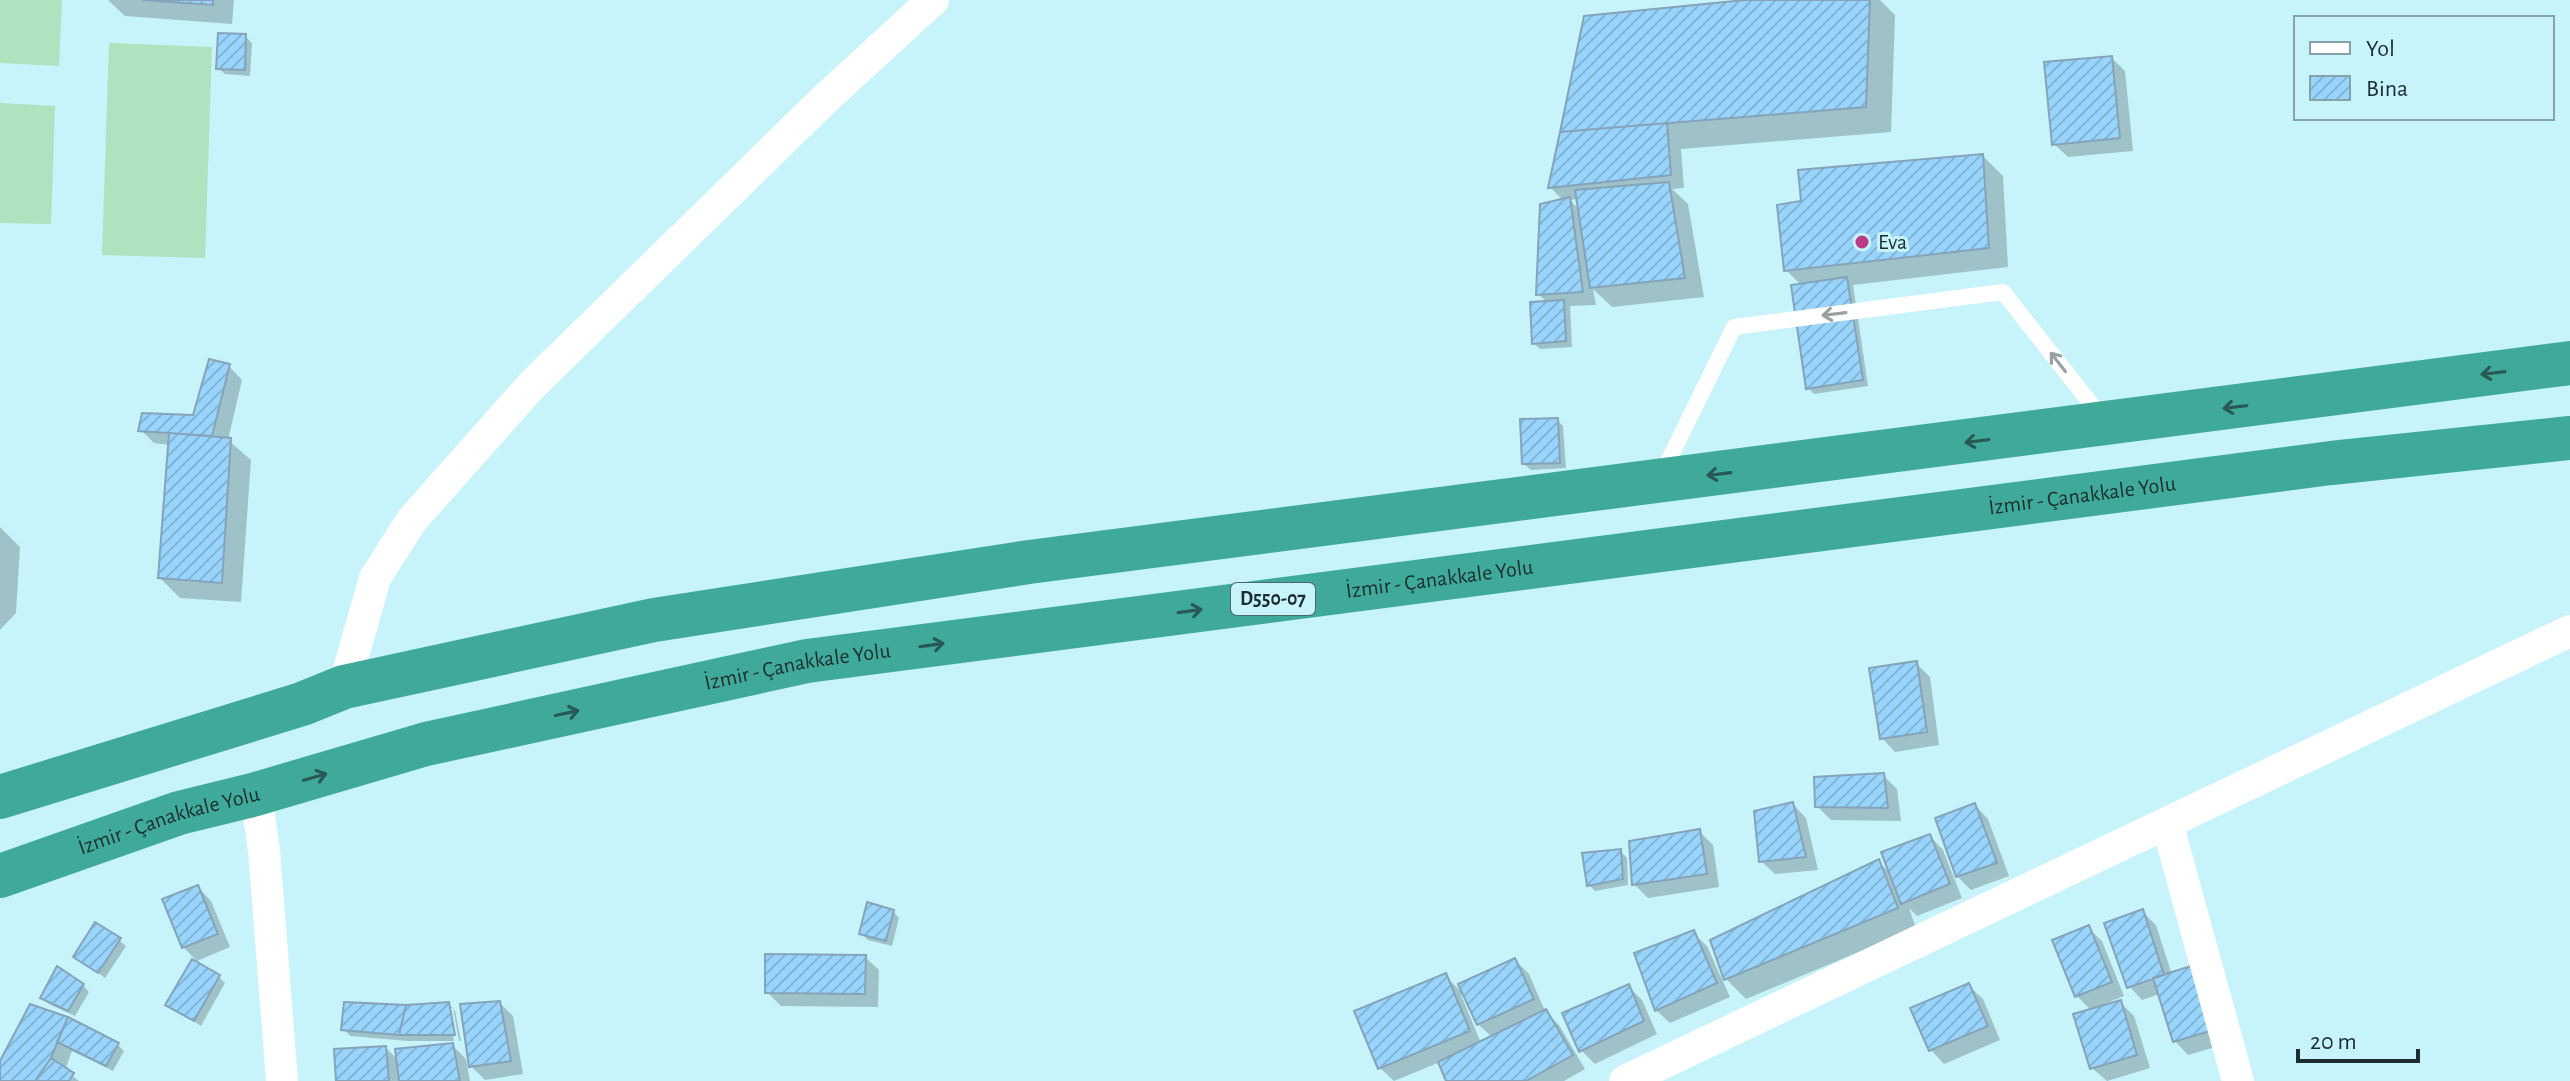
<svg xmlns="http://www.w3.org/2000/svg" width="2570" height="1081" viewBox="0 0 2570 1081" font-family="'Alegreya Sans',sans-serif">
  <defs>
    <pattern id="building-hatch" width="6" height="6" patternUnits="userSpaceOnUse" patternTransform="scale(2)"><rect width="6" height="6" fill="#98d4fb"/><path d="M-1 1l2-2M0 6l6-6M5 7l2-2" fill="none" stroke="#82b6d7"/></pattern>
  </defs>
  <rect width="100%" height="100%" fill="#c7f3fb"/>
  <path fill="#afe2be" d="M0,0H62L59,66L0,63Z
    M109,43L212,47L205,258L102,255Z
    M0,103L55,106L51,224L0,223Z"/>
  <path fill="#0003" fill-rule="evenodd" d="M108,0H234L232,24L125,16Z
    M1765,0H1880L1895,15L1891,132L1681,149L1684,188L1672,189L1688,204L1704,297L1612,307L1593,289L1596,305L1570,306L1572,347L1540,349L1534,343L1548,303L1538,294L1564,201L1550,187ZM1578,199L1580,210L1570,200Z
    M245,36L252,43L250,76L225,74L218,68Z
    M2112,58L2125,71L2133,151L2068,157L2054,144Z
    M1983,156L2003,176L2008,267L1853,285L1868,386L1814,394L1808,388L1802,286L1786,270Z
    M229,366L242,380L228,440L251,460L241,602L180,598L160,578L170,445L154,443L141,430L195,417Z
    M1557,420L1563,426L1566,468L1531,470L1524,464Z
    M0,527L20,547L16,613L0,630Z
    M1916,663L1930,677L1939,745L1895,752L1882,738Z
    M1883,775L1897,789L1901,821L1831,820L1817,806Z
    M1793,804L1806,818L1818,870L1775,874L1761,861Z
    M1975,805L1988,819L2009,876L1971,890L1956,875Z
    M1700,832L1713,845L1719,887L1648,898L1634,884Z
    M1930,836L1943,850L1962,898L1917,916L1909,908L1916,928L1746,999L1726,979L1878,861L1892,875Z
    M1620,851L1627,858L1628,885L1595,891L1589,885Z
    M198,887L211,901L230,947L197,961L183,947Z
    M893,911L899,918L892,946L868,940L862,934Z
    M2142,911L2156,925L2172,975L2239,1040L2188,1055L2175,1041L2160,994L2142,1000L2129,986Z
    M2088,928L2102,941L2124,996L2104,1004L2105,1007L2120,1002L2134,1016L2150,1068L2107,1081L2092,1068V1011L2077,996Z
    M1693,933L1707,946L1730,997L1670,1023L1656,1010Z
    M119,940L126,946L105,978L76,956Z
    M865,957L879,970L878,1007L781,1006L767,992Z
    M1515,960L1529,974L1545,1011L1559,1025L1585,1069L1564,1081H1448L1440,1062L1394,1081L1380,1068L1445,976L1464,994L1461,995L1481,1043L1493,1038L1478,1024Z
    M219,977L225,983L201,1026L168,1004Z
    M83,985L89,992L75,1016L49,1004L43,998Z
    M1969,986L1983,999L2000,1040L1944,1064L1931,1050Z
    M1629,987L1642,1000L1657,1034L1595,1064L1581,1050Z
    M500,1003L513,1016L523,1074L485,1080L471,1066Z
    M449,1004L455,1011L461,1041H459L453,1008H448L454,1041H407L350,1036L344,1029L406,1007Z
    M67,1019L118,1045L124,1051L113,1071L72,1051L65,1070L79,1081H0V1065Z
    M452,1045L466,1059L470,1081H338L386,1048L399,1061Z"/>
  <path fill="url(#building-hatch)" stroke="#85a4b9" stroke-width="2" d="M142,0H213V5Z
    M1745,0H1870L1866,107L1560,132L1584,16Z
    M218,33L246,34L245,70L216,69Z
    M2112,56L2120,138L2052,145L2044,62Z
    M1667,123L1671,175L1548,188L1560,132Z
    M1983,154L1989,248L1784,271L1777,205L1801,201L1798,170Z
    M1669,182L1685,278L1590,288L1575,190Z
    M1570,197L1583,292L1536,295L1540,204Z
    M1847,277L1863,380L1806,389L1791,285Z
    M1564,300L1566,341L1532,344L1530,302Z
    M209,359L230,364L212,436L138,431L142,413L193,415Z
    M1558,418L1560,463L1522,464L1520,419Z
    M169,433L231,438L222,583L158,578Z
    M1917,661L1927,732L1880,739L1869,668Z
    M1884,773L1888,808L1815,807L1814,777Z
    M1793,802L1806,857L1759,862L1754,811Z
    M1975,803L1997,863L1956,877L1935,818Z
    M1700,829L1707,874L1632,885L1629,841Z
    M1930,834L1950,884L1901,904L1881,852Z
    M1621,849L1623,879L1587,886L1582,853Z
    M1879,859L1898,908L1724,980L1710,940Z
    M198,885L218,934L182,948L162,899Z
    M867,902L894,910L886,941L859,934Z
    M2143,909L2164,975L2127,988L2104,923Z
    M95,922L121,938L98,973L73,957Z
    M2089,925L2112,982L2075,997L2052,940Z
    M1694,930L1717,983L1655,1011L1634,953Z
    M765,954L866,955L865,994L765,993Z
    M1515,958L1534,999L1477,1025L1458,984Z
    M192,959L220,975L194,1021L165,1005Z
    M2207,961L2227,1026L2173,1042L2153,978Z
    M57,966L84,984L68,1011L40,998Z
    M1446,973L1470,1031L1378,1069L1354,1011Z
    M1969,983L1988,1026L1929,1051L1910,1008Z
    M1629,984L1644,1021L1579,1052L1562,1013Z
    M2121,1000L2137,1055L2090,1069L2073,1014Z
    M500,1001L511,1061L469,1067L460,1004Z
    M344,1002L406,1005L399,1035L341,1030Z
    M449,1002L455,1035H399L406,1005Z
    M30,1004L68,1017L51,1058L35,1081H0V1061Z
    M1546,1009L1573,1055L1526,1081H1446L1438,1062Z
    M68,1017L119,1043L106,1066L57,1042Z
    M453,1043L460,1081H399L395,1049Z
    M386,1046L389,1081H336L334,1049Z
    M51,1058L74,1073L69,1081H35Z"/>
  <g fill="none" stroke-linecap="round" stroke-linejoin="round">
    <path stroke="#fff" stroke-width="16" d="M1662,474L1734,327L2003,292L2103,419"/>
    <path stroke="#fff" stroke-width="32" d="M344,687L375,578L412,520L531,386L826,98L933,0
      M256,794L264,850L282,1081
      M2167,823L2238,1081
      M1625,1081L2570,631"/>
    <g stroke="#40aa9a" stroke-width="44">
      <path d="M0,797L302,704L344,687L654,620L1029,562L2570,363"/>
      <path id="s1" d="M0,876L179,813L256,794L426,744L807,661L2331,463L2570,438"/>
    </g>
  </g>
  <defs><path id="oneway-shaft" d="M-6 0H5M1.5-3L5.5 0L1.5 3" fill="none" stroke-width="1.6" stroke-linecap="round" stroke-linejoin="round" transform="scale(2)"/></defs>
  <g stroke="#99a0a2">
    <use href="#oneway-shaft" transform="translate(1834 314) rotate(173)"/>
    <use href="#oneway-shaft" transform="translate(2058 362) rotate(-128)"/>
  </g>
  <g stroke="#295955">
    <use href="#oneway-shaft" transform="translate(2493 373) rotate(173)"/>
    <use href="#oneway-shaft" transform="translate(2235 407) rotate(173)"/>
    <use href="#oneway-shaft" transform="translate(1977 441) rotate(173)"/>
    <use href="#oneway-shaft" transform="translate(1719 474) rotate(173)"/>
    <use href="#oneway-shaft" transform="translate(1190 611) rotate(-8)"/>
    <use href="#oneway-shaft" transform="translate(932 645) rotate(-8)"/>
    <use href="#oneway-shaft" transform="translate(567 713) rotate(-12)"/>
    <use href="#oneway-shaft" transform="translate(315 777) rotate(-16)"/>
  </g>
  <circle fill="#bc3b84" stroke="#c7f3fb" stroke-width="3" cx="1862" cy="242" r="8"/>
  <g text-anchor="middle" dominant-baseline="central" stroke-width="6" stroke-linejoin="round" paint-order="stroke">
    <rect fill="#c7f3fb" stroke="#4f686d" stroke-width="2" x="1231" y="583" width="84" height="32" rx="6"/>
    <g font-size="20" font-weight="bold" fill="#1c2d30">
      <text x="1273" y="599">D550-07</text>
    </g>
    <g font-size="22" fill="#1c2d30" stroke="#c7f3fb" text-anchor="start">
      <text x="1878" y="242">Eva</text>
    </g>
    <g font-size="22" fill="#1c2d30" stroke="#c7f3fb">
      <text stroke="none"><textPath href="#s1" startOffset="2122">İzmir - Çanakkale Yolu</textPath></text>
      <text stroke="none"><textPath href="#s1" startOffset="1474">İzmir - Çanakkale Yolu</textPath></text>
      <text stroke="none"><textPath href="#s1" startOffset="826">İzmir - Çanakkale Yolu</textPath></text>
      <text stroke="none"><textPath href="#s1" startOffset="178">İzmir - Çanakkale Yolu</textPath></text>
    </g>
  </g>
  <rect x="2294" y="16" width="260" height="104" fill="#c7f3fb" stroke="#83a4aa" stroke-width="2"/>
  <rect x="2310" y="42" width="40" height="12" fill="#ffffff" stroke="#83a4aa" stroke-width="2"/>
  <text x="2366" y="56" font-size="24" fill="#1c2d30">Yol</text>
  <rect x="2310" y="76" width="40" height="24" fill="url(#building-hatch)" stroke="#83a4aa" stroke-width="2"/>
  <text x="2366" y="96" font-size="24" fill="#1c2d30">Bina</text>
  <path d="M2298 1049v12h120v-12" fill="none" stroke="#1c2d30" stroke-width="4"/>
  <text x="2310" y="1049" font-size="24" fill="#1c2d30" stroke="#c7f3fb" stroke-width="6" paint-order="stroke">20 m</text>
</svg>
